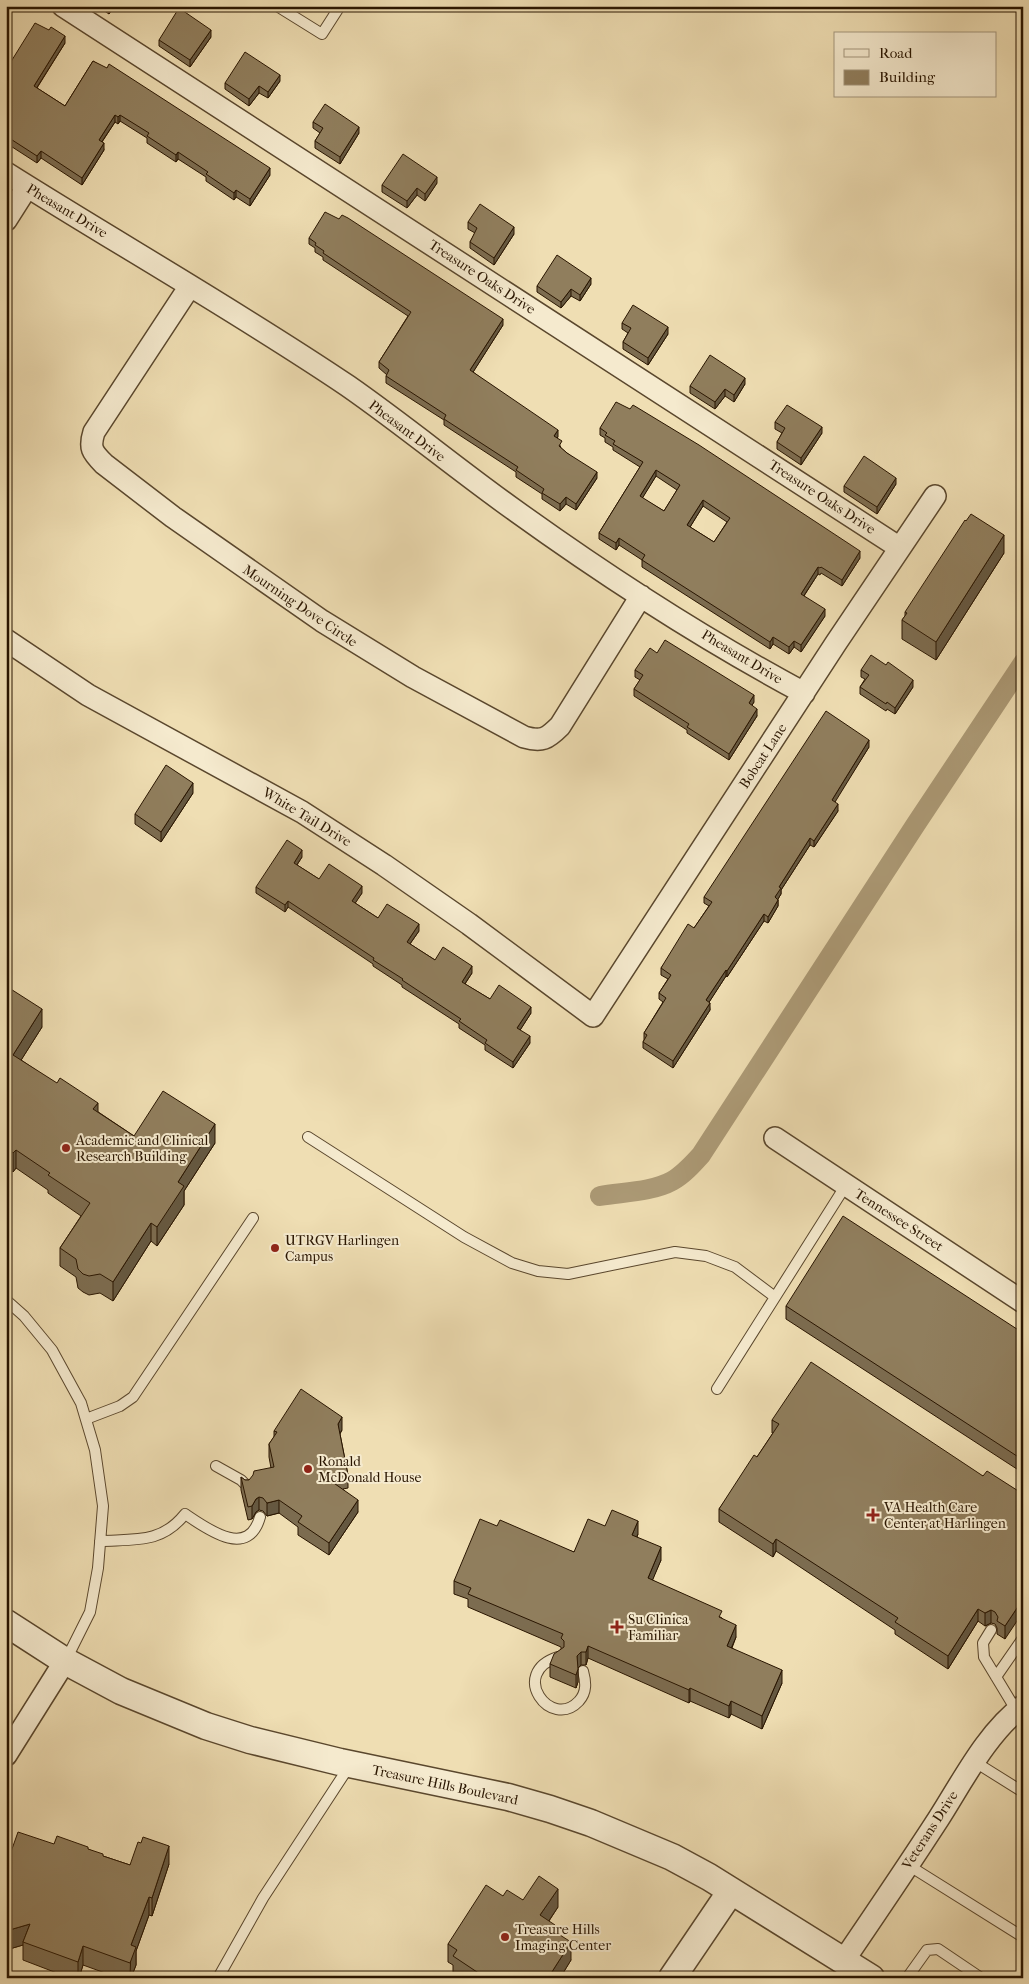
<svg xmlns="http://www.w3.org/2000/svg" width="1029" height="1984" viewBox="0 0 1029 1984" font-family="'IM FELL French Canon',serif">
  <rect width="100%" height="100%" fill="#efdeb3"/>
  <filter id="stains"><feTurbulence type="fractalNoise" baseFrequency=".004" numOctaves="4"/><feColorMatrix values="0 0 0 0 .2 0 0 0 0 .09 0 0 0 0 .02 0 0 0 .5 -.17"/></filter>
  <radialGradient id="worn" r=".72"><stop offset=".6" stop-color="#630" stop-opacity="0"/><stop offset="1" stop-color="#630" stop-opacity=".3"/></radialGradient>
  <g fill="none" stroke-linecap="round" stroke-linejoin="round">
    <path stroke="#ac9a76" stroke-width="20" d="M600,1196C623,1192 652,1192 672,1181C683,1175 692,1165 701,1155L916,824L1023,663"/>
    <g stroke="#5a472d" stroke-width="12">
      <path id="service" d="M277,6L322,34L340,6
        M308,1137L464,1237L512,1263L538,1271L568,1274L675,1252L706,1256L735,1267L775,1297
        M6,1300L24,1316L52,1350L81,1403L95,1450L103,1506L98,1568L90,1612L66,1660
        M717,1389L846,1185
        M86,1419L120,1406L133,1397L253,1218
        M216,1466L241,1480L247,1486
        M100,1541C135,1539 161,1544 185,1514C206,1528 248,1560 260,1517
        M991,1630L983,1643L984,1657L1016,1710
        M558,1657C508,1673 551,1731 579,1701C587,1692 586,1682 583,1671
        M996,1677L1023,1638
        M975,1762L1023,1792
        M908,1865L1023,1937
        M218,1978L263,1898L350,1765
        M907,1978L927,1950L938,1949L981,1978"/>
    </g>
    <g stroke="#5a472d" stroke-width="24">
      <path id="minor" d="M63,6L900,548
        M6,173C120,245 237,311 348,386C404,425 457,469 513,509C606,576 703,639 804,693
        M6,220L27,187
        M190,286L94,432C89,448 92,452 104,464L173,517L322,621L413,677L524,737C542,742 547,739 560,726L641,596
        M6,640L88,695L302,812L384,865L469,924L593,1016L836,643L935,496
        M775,1138L1023,1302
        M6,1755L65,1661
        M844,1960C876,1913 908,1866 939,1818C962,1782 988,1731 1023,1706"/>
    </g>
    <g stroke="#5a472d" stroke-width="29">
      <path id="tertiary" d="M6,1623L65,1661L121,1691L206,1726L250,1740L340,1762L508,1797L550,1809L591,1823L672,1857L709,1877L871,1978
        M672,1978L731,1891"/>
    </g>
    <use href="#service" stroke="#f5eace" stroke-width="10"/>
    <use href="#minor" stroke="#f5eace" stroke-width="21"/>
    <use href="#tertiary" stroke="#f5eace" stroke-width="26"/>
  </g>
  <path fill="#7c6c50" stroke="#291500" fill-rule="evenodd" d="M97,6H114L109,14Z
    M49,30L65,43L37,88L65,106L93,61L270,175L250,206L236,197L234,200L206,181V177L178,159L176,162L147,143V138L120,121L118,124L115,122L102,142L104,150L82,185L41,158L37,163L6,143V67L7,68Z
    M211,37L190,67L159,46V40Z
    M280,81L268,98L259,93L249,106L225,89V83Z
    M313,122L359,133L340,164L315,148V141L320,133L313,128Z
    M437,183L425,201L417,195L407,208L382,192V185Z
    M468,222L514,234L494,265L470,248V242L475,233L468,229Z
    M309,238L503,325L473,372L558,437L557,438L561,448L597,478L576,510L566,504L560,511L542,499V494L516,477V472L444,425V420L386,383V376L387,375L379,368V362L408,316L323,260V257L315,252V248L309,244Z
    M591,284L580,301L571,296L561,308L537,292V286Z
    M622,323L668,334L648,365L623,349V342L628,333L622,329Z
    M745,384L734,402L725,396L715,409L690,393V386Z
    M775,422L822,433L801,465L777,449V442L782,433L775,429Z
    M600,428L860,558L842,586L821,573L820,575L818,574L804,596L825,616L801,652L794,647L789,654L773,644L770,649L642,567V560L619,545L616,550L599,539V533L640,467L613,450V447L605,442V438L600,435ZM656,476L677,490L664,511L642,498ZM703,506L727,522L714,542L690,527Z
    M896,484L877,514L844,492V486Z
    M1004,553L936,660L902,639V620L905,616V612Z
    M657,653L754,702L752,705L757,716L729,760L687,733V730L634,696V689L640,680L635,677V670Z
    M861,670L913,687L895,714L887,709L886,711L860,694V687L865,679L861,677Z
    M869,747L834,802L838,811L814,847L810,845L781,890V894L778,899V906L768,923L764,921L727,977L726,976L709,1002L710,1010L673,1068L643,1048V1042L644,1040V1033L663,1002L659,999V993L668,979L661,975V968L694,928L709,906L704,903V897Z
    M193,793L161,842L135,824V814Z
    M302,857L297,865L319,879L362,893L355,903L378,918L419,931L410,944L435,960L472,973L465,984L490,999L531,1013L520,1030L530,1043L513,1068L485,1050V1045L459,1028V1024L402,987V985L373,966V964L288,907L285,912L256,893V887Z
    M6,986L42,1027L21,1060L134,1136L215,1143L184,1191V1205L157,1246L151,1241L113,1301L100,1293L89,1295L83,1292L78,1288L76,1277L60,1266V1248L81,1216L48,1193V1190L16,1168L13,1172L6,1167Z
    M786,1306L1023,1333V1473L786,1319Z
    M772,1420L983,1476L1023,1494L1005,1639L997,1634V1628L995,1624L991,1623L985,1626L978,1621L948,1669L895,1634V1630L776,1551L773,1557L719,1522V1509L757,1457L773,1433H772Z
    M342,1430L340,1434L348,1475V1488L343,1489L358,1512L329,1555L298,1535V1527L279,1513L267,1516L263,1511L259,1510L256,1512L252,1519L248,1520L241,1490V1477L245,1480H249L271,1468L269,1457V1444L274,1437V1431Z
    M497,1526L574,1552L605,1526L638,1534L637,1537L661,1560L652,1580L722,1618L736,1637L732,1648L782,1683L762,1729L731,1714L729,1718L690,1701L689,1703L588,1658L586,1665H581L578,1667V1682L576,1688L550,1677V1664L561,1649V1647L468,1607V1599L454,1594V1581Z
    M54,1844L88,1849L103,1856L130,1865L169,1864L152,1916L149,1915L136,1951V1965L131,1978H119L83,1965L79,1978H70L23,1960V1945L6,1950Z
    M503,1896L558,1907L549,1921L571,1960L560,1978H458L453,1975V1965L448,1962V1944Z"/>
  <path fill="#655841" stroke="#291500" d="M110,6H114L109,14V8Z
    M211,30V37L190,67V60Z
    M65,36V43L34,92V86Z
    M280,75V81L268,98V92Z
    M259,86V93L249,106V99Z
    M115,115V122L99,146V140Z
    M120,115V121L118,124V117Z
    M359,127V133L340,164V157Z
    M104,143V150L82,185V178Z
    M41,151V158L37,163V156Z
    M178,152V159L176,162V155Z
    M270,168V175L250,206V199Z
    M437,177V183L425,201V194Z
    M417,188V195L407,208V201Z
    M236,190V197L234,200V193Z
    M514,227V234L494,265V258Z
    M591,278V284L580,301V295Z
    M571,289V296L561,308V302Z
    M503,319V325L470,377V370Z
    M668,327V334L648,365V358Z
    M745,378V384L734,402V395Z
    M725,389V396L715,409V402Z
    M822,427V433L801,465V458Z
    M558,430V437L554,442V436Z
    M656,470V476L640,502V496Z
    M597,472V478L576,510V504Z
    M896,478V484L877,514V507Z
    M566,497V504L560,511V504Z
    M703,500V506L687,532V525Z
    M1004,535V553L936,660V642Z
    M619,538V545L616,550V543Z
    M860,551V558L842,586V580Z
    M818,567V574L801,600V594Z
    M825,609V616L801,652V645Z
    M773,637V644L770,649V642Z
    M794,641V647L789,654V647Z
    M913,680V687L895,714V708Z
    M754,695V702L749,710V703Z
    M757,709V716L729,760V754Z
    M869,740V747L832,807V800Z
    M193,783V793L161,842V832Z
    M838,804V811L814,847V841Z
    M810,838V845L781,890V894L775,904V897L779,887Z
    M302,850V857L294,869V863Z
    M362,886V893L352,908V901Z
    M778,900V906L768,923V917Z
    M288,901V907L285,912V905Z
    M764,914V921L727,977V971Z
    M419,924V931L407,948V942Z
    M472,966V973L462,988V982Z
    M726,970V976L706,1007V1000Z
    M710,1003V1010L673,1068V1061Z
    M531,1007V1013L517,1035V1028Z
    M42,1009V1027L13,1073V1055Z
    M530,1036V1043L513,1068V1062Z
    M98,1103V1121L93,1109Z
    M215,1124V1143L184,1191V1205L157,1246V1227L178,1182Z
    M16,1150V1168L13,1172V1153Z
    M151,1223V1241L113,1301V1282Z
    M342,1417V1430L338,1436V1424Z
    M259,1497V1510L256,1512L252,1519V1506L256,1499Z
    M279,1500V1513L267,1516V1503Z
    M358,1500V1512L329,1555V1543Z
    M638,1521V1534L632,1547V1535Z
    M776,1539V1551L773,1557V1544Z
    M661,1547V1560L648,1591V1578Z
    M1023,1552V1564L1017,1560Z
    M1023,1599V1612L1005,1639V1626Z
    M978,1609V1621L948,1669V1656Z
    M991,1610V1623L985,1626V1613Z
    M736,1625V1637L727,1658V1646Z
    M588,1646V1658L586,1665V1652Z
    M581,1652V1665L577,1669V1656Z
    M578,1669V1682L576,1688V1675Z
    M782,1670V1683L762,1729V1716Z
    M690,1688V1701L689,1703V1690Z
    M731,1701V1714L729,1718V1706Z
    M169,1846V1864L152,1916V1898Z
    M558,1889V1907L540,1934V1915Z
    M149,1897V1915L136,1951V1965L131,1978H130L131,1945Z
    M30,1924L23,1942V1945L6,1950V1931Z
    M571,1942V1960L560,1978H548Z
    M83,1946V1965L79,1978H78V1962Z"/>
  <path fill="#907e5d" stroke="#291500" fill-rule="evenodd" d="M179,8L211,30L190,60L159,40Z
    M35,23L49,30L51,27L65,36L34,86L65,106L93,61L107,68L109,64L270,168L250,199L236,190L234,193L206,174L208,172L178,152L176,155L147,136L149,133L120,115L118,117L115,115L99,140L104,143L82,178L41,151L37,156L6,136V67L7,68Z
    M245,52L280,75L268,92L259,86L249,99L225,83Z
    M325,104L359,127L340,157L315,141L323,128L313,122Z
    M403,154L437,177L425,194L417,188L407,201L382,185Z
    M480,204L514,227L494,258L470,242L477,228L468,222Z
    M325,212L339,219L342,215L348,218L503,319L470,370L558,430L554,436L562,441L559,446L567,453L597,472L576,504L566,497L560,504L542,493L544,489L516,470L518,467L444,419L446,415L386,376L389,370L379,362L411,312L323,253L324,251L315,245L316,243L309,238Z
    M557,255L591,278L580,295L571,289L561,302L537,286Z
    M633,305L668,327L648,358L623,342L631,328L622,323Z
    M710,355L745,378L734,395L725,389L715,402L690,386Z
    M616,402L630,409L633,405L638,408L699,445L860,551L842,580L821,567L820,568L818,567L801,594L825,609L801,645L794,641L789,647L773,637L770,642L642,560L645,555L619,538L616,543L599,533L643,462L613,444L615,441L605,435L607,433L600,428ZM656,470L680,485L664,511L640,496ZM703,500L730,518L714,542L687,525Z
    M787,405L822,427L801,458L777,442L785,428L775,422Z
    M864,456L896,478L877,507L844,486Z
    M971,514L1004,535L936,642L902,620L907,613L905,612L965,520L966,521Z
    M665,640L754,695L749,703L757,709L729,754L687,727L689,724L634,689L643,675L635,670L650,648L657,653Z
    M871,655L886,665L888,662L913,680L895,708L887,702L886,704L860,687L869,675L861,670Z
    M826,711L869,740L832,800L838,804L814,841L810,838L779,887L781,888L775,897L778,900L768,917L764,914L727,971L726,970L706,1000L710,1003L673,1061L643,1042L647,1035L644,1033L666,998L659,993L671,975L661,968L688,924L694,928L712,902L704,897Z
    M166,765L193,783L161,832L135,814Z
    M287,840L302,850L294,863L319,879L329,864L362,886L352,901L378,918L387,904L419,924L407,942L435,960L443,947L472,966L462,982L490,999L499,985L531,1007L517,1028L530,1036L513,1062L485,1043L487,1040L459,1021L461,1019L402,980L403,979L373,960L374,958L288,901L285,905L256,887Z
    M6,986L42,1009L13,1055L57,1083L60,1078L98,1103L93,1109L134,1136L163,1091L215,1124L178,1182L184,1186L157,1227L151,1223L113,1282L100,1274L89,1276L83,1274L78,1269L76,1259L60,1248L90,1203L48,1175L50,1173L16,1150L13,1153L6,1148Z
    M843,1216L1023,1333V1460L786,1306Z
    M811,1362L983,1476L987,1471L1023,1494V1552L1017,1560L1023,1563V1599L1005,1626L997,1621L998,1617L995,1612L991,1610L985,1613L978,1609L948,1656L895,1622L898,1618L776,1539L773,1544L719,1509L754,1455L757,1457L779,1424L772,1420Z
    M301,1389L342,1417L338,1424L348,1475L328,1479L358,1500L329,1543L298,1522L302,1516L279,1500L267,1503L263,1498L259,1497L256,1499L252,1506L248,1507L241,1477L245,1480H249L253,1475L254,1471L274,1467L269,1444L277,1432L274,1431Z
    M612,1510L638,1521L632,1535L661,1547L648,1578L722,1611L719,1617L736,1625L727,1646L782,1670L762,1716L731,1701L729,1706L690,1688L689,1690L588,1646L586,1652H581L577,1656L578,1669L576,1675L550,1664L554,1654L564,1647V1641L561,1638L563,1634L468,1594L471,1588L454,1581L480,1519L497,1526L500,1520L574,1552L588,1519L605,1526Z
    M18,1832L54,1844L57,1836L88,1847V1849L103,1854V1856L130,1865L138,1842L141,1843L143,1837L169,1846L152,1898L149,1897L131,1945L136,1947L130,1963L83,1946L78,1962L23,1942L30,1924L6,1931V1866Z
    M539,1876L558,1889L540,1915L555,1925L552,1930L571,1942L548,1978H486L453,1956L457,1950L448,1944L486,1885L503,1896L507,1890L523,1900Z"/>
  <g fill="#8f2418" stroke="#f5eace" stroke-width="2">
    <circle cx="66" cy="1148" r="5"/>
    <circle cx="275" cy="1248" r="5"/>
    <circle cx="308" cy="1469" r="5"/>
    <path d="M870.5 1507.5h5v5h5v5h-5v5h-5v-5h-5v-5h5z"/>
    <path d="M614.5 1619.5h5v5h5v5h-5v5h-5v-5h-5v-5h5z"/>
    <circle cx="505" cy="1937" r="5"/>
  </g>
  <g text-anchor="middle" dominant-baseline="central" stroke-width="4" stroke-linejoin="round" paint-order="stroke">
    <g font-size="14" fill="#291500" stroke="#f5eace">
      <text transform="translate(67 211) rotate(31)">Pheasant Drive</text>
      <text transform="translate(482 277) rotate(33)">Treasure Oaks Drive</text>
      <text transform="translate(407 431) rotate(37)">Pheasant Drive</text>
      <text transform="translate(822 497) rotate(33)">Treasure Oaks Drive</text>
      <text transform="translate(300 606) rotate(34)">Mourning Dove Circle</text>
      <text transform="translate(742 657) rotate(31)">Pheasant Drive</text>
      <text transform="translate(763 756) rotate(-57)">Bobcat Lane</text>
      <text transform="translate(307 817) rotate(31)">White Tail Drive</text>
      <text transform="translate(899 1220) rotate(33)">Tennessee Street</text>
      <text transform="translate(445 1785) rotate(12)">Treasure Hills Boulevard</text>
      <text transform="translate(930 1830) rotate(-57)">Veterans Drive</text>
    </g>
    <g font-size="14" fill="#291500" stroke="#f5eace" text-anchor="start">
      <text x="76" y="1140">Academic and Clinical<tspan x="76" dy="16">Research Building</tspan></text>
      <text x="285" y="1240">UTRGV Harlingen<tspan x="285" dy="16">Campus</tspan></text>
      <text x="318" y="1461">Ronald<tspan x="318" dy="16">McDonald House</tspan></text>
      <text x="884" y="1507">VA Health Care<tspan x="884" dy="16">Center at Harlingen</tspan></text>
      <text x="628" y="1619">Su Clinica<tspan x="628" dy="16">Familiar</tspan></text>
      <text x="515" y="1929">Treasure Hills<tspan x="515" dy="16">Imaging Center</tspan></text>
    </g>
  </g>
  <rect width="1029" height="1984" fill="none" stroke="#efdeb3" stroke-width="25"/>
  <rect x="8" y="8" width="1014" height="1969" fill="none" stroke="#291500" stroke-width="2.5"/>
  <rect x="12" y="12" width="1004" height="1959" fill="none" stroke="#291500"/>
  <rect x="834" y="32" width="162" height="65" fill="#f5eace" stroke="#a3957c"/>
  <rect x="844" y="49" width="25" height="8" fill="#f5eace" stroke="#a3957c"/>
  <text x="879" y="58" font-size="15" fill="#291500">Road</text>
  <rect x="844" y="70" width="25" height="15" fill="#907e5d" stroke="#a3957c"/>
  <text x="879" y="82" font-size="15" fill="#291500">Building</text>
  <rect width="100%" height="100%" filter="url(#stains)"/>
  <rect width="100%" height="100%" fill="url(#worn)"/>
</svg>
